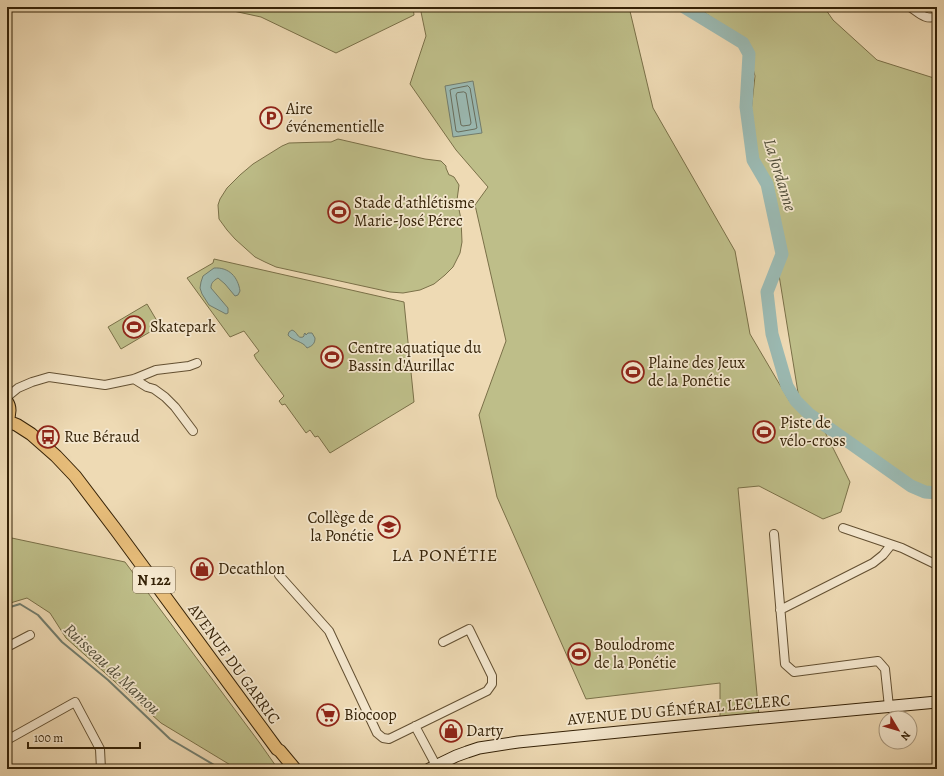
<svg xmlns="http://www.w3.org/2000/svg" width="944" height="776" viewBox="0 0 944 776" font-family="Alegreya,serif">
  <rect width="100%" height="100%" fill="#eedab4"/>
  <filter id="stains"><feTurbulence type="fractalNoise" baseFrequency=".005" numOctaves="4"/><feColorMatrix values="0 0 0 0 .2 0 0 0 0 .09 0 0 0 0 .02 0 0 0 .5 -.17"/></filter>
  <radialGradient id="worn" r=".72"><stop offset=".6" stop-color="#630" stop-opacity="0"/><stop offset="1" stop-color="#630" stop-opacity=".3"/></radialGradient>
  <path fill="#bebe89" stroke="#7a7048" d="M215,7H413L414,15L336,53L261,17Z
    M420,7H629L653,108L735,251L750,334L790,402L823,428L850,482L841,512L823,519L759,486L738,488L759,716L720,720V683L586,699L497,497L479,415L506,341L475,205L488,187L456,150L410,84L426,36Z
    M697,7H824L833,20L877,60L937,79V500L800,405L779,275L784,250L771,185L755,159L750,121L755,76L746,42Z
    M338,139L425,159L441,161L446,166V168L449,175H450L454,177L459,185L457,200L461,219L462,242L460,253L453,267L445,275L434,284L420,290L403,293L390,292L276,267L265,262L255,257L235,239L227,230L219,219L218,205L220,199L227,188L240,175L253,164L282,146L289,143L324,142H331Z
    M214,259L404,302L414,402L330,453L318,436L315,437L310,430L306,433L285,404L282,405L279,401L284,396L256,359L254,355L259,351L244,331L230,337L187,278L213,263Z
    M147,304L160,326L121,349L108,327Z
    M7,537L125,562L259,742L278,769H237L161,723L66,638L50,613L27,598L7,604V581L8,579L7,565Z"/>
  <path fill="#9bbab3" stroke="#727d6e" d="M473,81L482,133L453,137L445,86Z
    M214,268C229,267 238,277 240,291L238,295L235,296L225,284L218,278C213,281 211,283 211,288L228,308V313L226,314L209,305L202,294L200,288L201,282L203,276Z
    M292,330C298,332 297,339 303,337L304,336V334L305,333L306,335L308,333H312L315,338C315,344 312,346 307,348C303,341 292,341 288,335L289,332Z"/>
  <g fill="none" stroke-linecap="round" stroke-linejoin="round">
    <path stroke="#686e5d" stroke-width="1" d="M468,86L470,88L477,128L475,129L458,132L456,131L450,90L452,89Z
      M464,92L466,93L471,123L470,125L463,126L461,125L456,95L457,93Z"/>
    <path stroke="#727d6e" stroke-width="2" d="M7,608L20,604L38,615L62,642L108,680L170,739L221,769"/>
    <path stroke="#9bbab3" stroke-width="13" d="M684,7L743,43L749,54L746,107L753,160L767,184L782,254L767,292L772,334L787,386L796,401L809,414L911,486L925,492L937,493"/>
    <g stroke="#635032" stroke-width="10">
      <path id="street" d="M910,7C919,13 926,21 937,16
        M134,379L147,387L154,389L165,397L175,407L193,431
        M7,397L18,388L32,382L49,377L105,385L134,379L156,370L189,366L197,363
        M843,528L902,548L937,565
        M774,534L785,664L794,672L878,661L885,669L889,707
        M279,575L329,631L377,733L383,738L389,739L487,691L492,684V676L469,629L443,642
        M780,610L873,563L883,555L891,545
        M7,647L30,635
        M415,726L438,769
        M7,740L75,702L100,749L101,769"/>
    </g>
    <g stroke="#352207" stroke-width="13">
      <path id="secondary" d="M429,769L456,756L467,752L479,748L518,742L710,723L937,702"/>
    </g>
    <g stroke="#352207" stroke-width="14">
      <path id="primary" d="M7,402C11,408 10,414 7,421
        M7,421L17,425L31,434L56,456L75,476L116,530L277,749L280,751L295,769"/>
    </g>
    <use href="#street" stroke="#f4e7ce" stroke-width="8"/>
    <use href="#secondary" stroke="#f4e7ce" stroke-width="11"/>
    <use href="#primary" stroke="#e7bd7a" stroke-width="12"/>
  </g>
  <defs>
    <g id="parking-ring" transform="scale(1.15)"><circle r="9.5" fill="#f4e7ce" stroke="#8f2418" stroke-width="1.5"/><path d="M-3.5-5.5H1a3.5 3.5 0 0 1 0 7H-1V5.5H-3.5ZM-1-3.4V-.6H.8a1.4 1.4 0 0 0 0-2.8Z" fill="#8f2418"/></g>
    <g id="stadium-ring" transform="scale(1.15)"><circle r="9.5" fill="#f4e7ce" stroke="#8f2418" stroke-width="1.5"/><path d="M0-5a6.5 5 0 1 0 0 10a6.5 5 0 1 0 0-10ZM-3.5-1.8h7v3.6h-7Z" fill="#8f2418"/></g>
    <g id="bus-ring" transform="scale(1.15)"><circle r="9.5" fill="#f4e7ce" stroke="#8f2418" stroke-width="1.5"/><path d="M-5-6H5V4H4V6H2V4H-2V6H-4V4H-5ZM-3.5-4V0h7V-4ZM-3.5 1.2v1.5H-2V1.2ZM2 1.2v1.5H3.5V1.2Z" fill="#8f2418"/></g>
    <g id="school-ring" transform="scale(1.15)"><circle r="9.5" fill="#f4e7ce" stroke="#8f2418" stroke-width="1.5"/><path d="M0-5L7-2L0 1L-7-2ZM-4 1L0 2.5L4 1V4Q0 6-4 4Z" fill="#8f2418"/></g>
    <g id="shop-ring" transform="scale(1.15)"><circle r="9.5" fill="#f4e7ce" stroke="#8f2418" stroke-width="1.5"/><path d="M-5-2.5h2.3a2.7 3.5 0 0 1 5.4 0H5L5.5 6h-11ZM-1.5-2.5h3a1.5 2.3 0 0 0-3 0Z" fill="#8f2418"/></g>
    <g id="supermarket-ring" transform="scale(1.15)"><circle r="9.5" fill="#f4e7ce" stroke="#8f2418" stroke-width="1.5"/><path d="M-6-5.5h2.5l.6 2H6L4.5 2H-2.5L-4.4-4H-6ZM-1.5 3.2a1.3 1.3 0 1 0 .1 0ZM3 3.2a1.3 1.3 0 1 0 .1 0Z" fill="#8f2418"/></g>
  </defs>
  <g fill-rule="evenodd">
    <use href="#parking-ring" x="271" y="118"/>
    <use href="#stadium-ring" x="339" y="212"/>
    <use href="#stadium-ring" x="134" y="327"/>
    <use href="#stadium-ring" x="332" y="357"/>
    <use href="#stadium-ring" x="633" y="372"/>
    <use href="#stadium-ring" x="764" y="432"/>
    <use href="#bus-ring" x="48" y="437"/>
    <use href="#school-ring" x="389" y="527"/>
    <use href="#shop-ring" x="202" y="569"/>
    <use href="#stadium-ring" x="579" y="654"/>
    <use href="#supermarket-ring" x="328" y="715"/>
    <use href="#shop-ring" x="451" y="731"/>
  </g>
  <g text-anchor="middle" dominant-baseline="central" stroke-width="3.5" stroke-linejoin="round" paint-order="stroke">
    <rect fill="#f4e7ce" stroke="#6e5d43" stroke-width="1" x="133" y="567" width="42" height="26" rx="3"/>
    <g font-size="15" font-weight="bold" fill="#352207">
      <text x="154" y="580">N 122</text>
    </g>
    <g font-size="16" fill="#352207" stroke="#f4e7ce" text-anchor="start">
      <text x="286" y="109">Aire<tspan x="286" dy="18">événementielle</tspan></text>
      <text x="354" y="203">Stade d'athlétisme<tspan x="354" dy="18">Marie-José Pérec</tspan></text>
      <text x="150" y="327">Skatepark</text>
      <text x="348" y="348">Centre aquatique du<tspan x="348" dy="18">Bassin d'Aurillac</tspan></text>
      <text x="648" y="363">Plaine des Jeux<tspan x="648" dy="18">de la Ponétie</tspan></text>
      <text x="780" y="423">Piste de<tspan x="780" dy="18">vélo-cross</tspan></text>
      <text x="64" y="437">Rue Béraud</text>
      <text x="374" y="518" text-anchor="end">Collège de<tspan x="374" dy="18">la Ponétie</tspan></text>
      <text x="218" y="569">Decathlon</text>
      <text x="594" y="645">Boulodrome<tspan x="594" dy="18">de la Ponétie</tspan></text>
      <text x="344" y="715">Biocoop</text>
      <text x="466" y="731">Darty</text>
    </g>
    <g font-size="16" fill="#352207" stroke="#f4e7ce">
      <text transform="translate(234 664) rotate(54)">AVENUE DU GARRIC</text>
      <text transform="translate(679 710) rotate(-5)">AVENUE DU GÉNÉRAL LECLERC</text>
    </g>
    <g font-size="17" font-style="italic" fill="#54503b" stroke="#f4e7ce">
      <text transform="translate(780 175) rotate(73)">La Jordanne</text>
      <text transform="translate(112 669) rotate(43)">Ruisseau de Mamou</text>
    </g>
    <g font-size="18" letter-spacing="1" fill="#352207" stroke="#f4e7ce">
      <text x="445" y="555">LA PONÉTIE</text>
    </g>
  </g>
  <rect width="944" height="776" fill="none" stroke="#eedab4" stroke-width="24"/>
  <rect x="8" y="8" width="928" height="760" fill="none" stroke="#352207" stroke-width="2"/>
  <rect x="12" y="12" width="920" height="752" fill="none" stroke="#352207"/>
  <g transform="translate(898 730) rotate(128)"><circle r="19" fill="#f4e7ce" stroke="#a8987e"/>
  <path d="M0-3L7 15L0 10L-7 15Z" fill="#8f2418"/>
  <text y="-6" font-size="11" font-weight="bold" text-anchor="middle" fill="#352207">N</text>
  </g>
  <path d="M28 742v6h112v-6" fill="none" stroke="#352207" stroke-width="2"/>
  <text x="34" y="742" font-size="12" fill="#352207" stroke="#f4e7ce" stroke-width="3" paint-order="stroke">100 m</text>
  <rect width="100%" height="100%" filter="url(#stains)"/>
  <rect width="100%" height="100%" fill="url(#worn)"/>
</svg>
